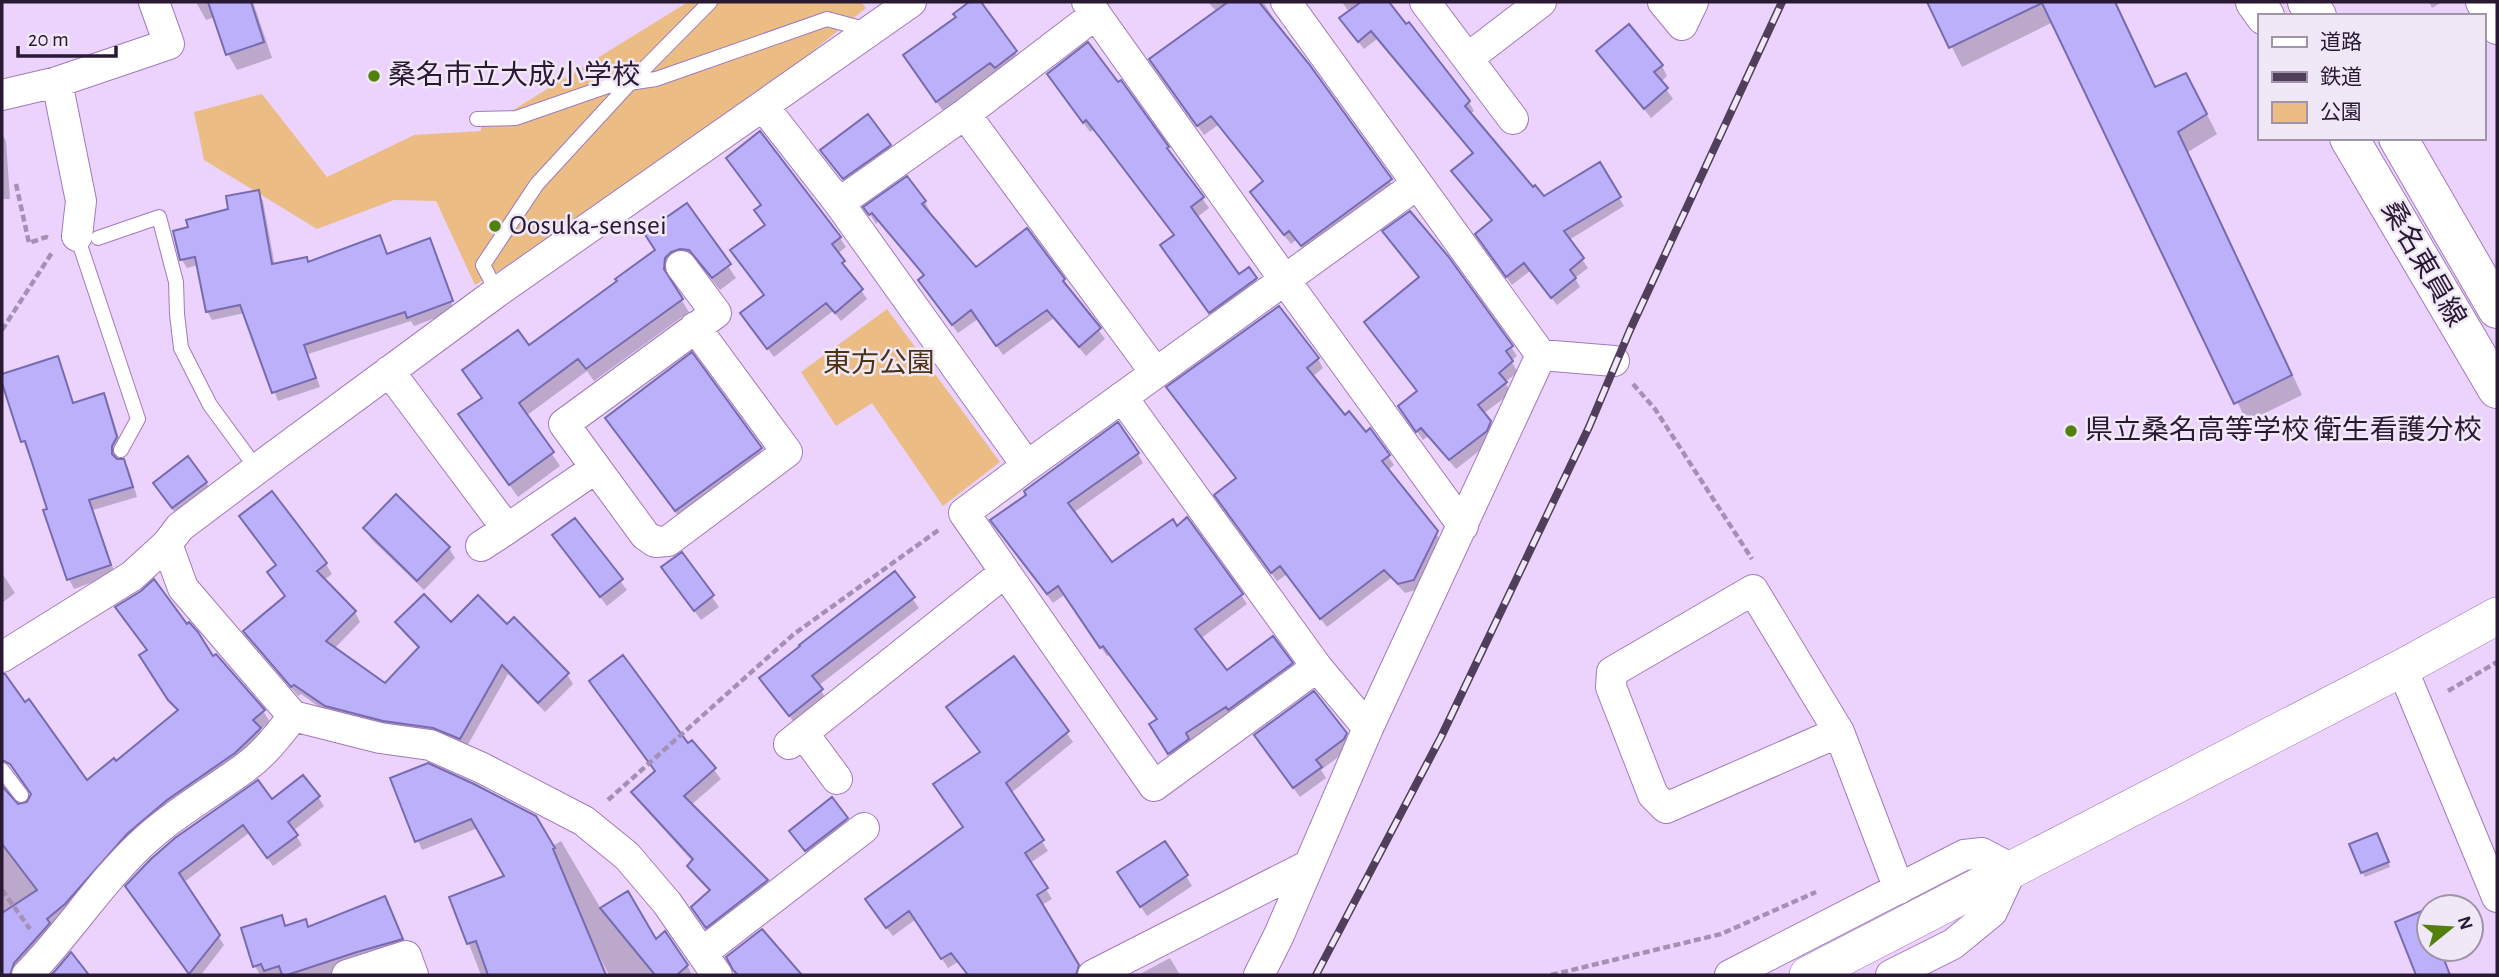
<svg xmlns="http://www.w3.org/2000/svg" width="2499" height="977" viewBox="0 0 2499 977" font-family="'Alegreya Sans','Noto Sans JP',sans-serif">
  <rect width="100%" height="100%" fill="#ecd3fd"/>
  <path fill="#ebbd85" d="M688,2H861L866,8L776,81L592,215L475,285L436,201L394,200L317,229L204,160L194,112L262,94L327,177L414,135L481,131V111L510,112Z
    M887,309L1000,462L943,506L872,403L836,426L801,372Z"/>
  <path fill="#0003" d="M196,2H253L272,58L237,70L228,54L215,17L206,20Z
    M972,2H978L1022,62L998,72L943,111L911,66L958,18L956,14Z
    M1208,2H1263L1275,20L1274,23L1396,190L1308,255L1296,240L1291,244L1258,203L1252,192L1264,183L1218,125L1204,135L1157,70L1217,12Z
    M1342,2H1389L1426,45L1469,102L1474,111L1470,114L1533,189L1544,198L1600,164L1624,206L1569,240L1588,268L1575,278L1580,287L1557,305L1530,271L1512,285L1482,243L1493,222L1453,172L1474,155L1377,39L1364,49L1346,27L1349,12Z
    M1929,2H2116L2156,88L2197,95L2217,134L2188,152L2302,395L2247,422L2053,22L1962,67Z
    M2429,2H2442L2432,8Z
    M1599,51L1662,66L1667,76L1661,82L1673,99L1651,118Z
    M1055,84L1167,148L1209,208L1196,218L1239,276L1248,270L1262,289L1216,322L1162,246L1175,236L1109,150L1093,130L1090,132Z
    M2,134L6,141L10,199H2Z
    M889,146L895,156L850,188L822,150Z
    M258,192L263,201L275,266L308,263L379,237L388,255L431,247L454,310H456L414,326L411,321L308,354L320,387L278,401L245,313L212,320L207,311L198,265L187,268L182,260L175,232L190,228L230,210Z
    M925,202L930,211L928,213L976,270L1027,230L1105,339L1086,356L1054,318L1003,355L978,319L958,333L926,290L925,277L879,221L876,224L866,208Z
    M687,206L736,278L720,290L698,263L688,261L672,272L670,282L689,312L594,381L587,371L526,416L560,466L518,497L468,427L483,399L464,371L529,348L619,282L656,251Z
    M756,211L840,238L846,247L837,254L867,299L841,321L833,311L774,357L742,314L765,296L766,227Z
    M1384,232L1511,347L1517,356L1511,361L1518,372L1505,382L1511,393L1483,414L1496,432L1492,441L1456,469L1428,436L1423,440L1406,416L1417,391L1366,322L1420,279Z
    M692,355L767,459L682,521L613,428Z
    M57,358L62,367L74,404L103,395L108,404L122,447L117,460L123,461L129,470L137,497L93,510L115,574L74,589L69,579L49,510L24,443L34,439L23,440L2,376Z
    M1318,359L1323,368L1312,377L1344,418L1388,456L1394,465L1388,470L1442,542L1419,589L1405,593L1391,578L1327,627L1286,575L1277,581L1222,505L1237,479L1168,388Z
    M1138,454L1143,463L1073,513L1112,564L1241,595L1247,604L1200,639L1227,673L1291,664L1297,674L1175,763L1152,725L1158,721L1109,655L1107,656L1064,595L1053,603L998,530Z
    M206,482L212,493L179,518L161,494Z
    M271,493L326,564L332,574L324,580L355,612L360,622L334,649L385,686L419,649L403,632L397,622L507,626L567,674L573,684L545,712L508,674L466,748L332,716L301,694L298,696L251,641L245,631L286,597L269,573L278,567L241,517Z
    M574,520L627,590L607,606L554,536Z
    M365,528L449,548L455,558L424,590L371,539Z
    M682,555L719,607L701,620L670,577Z
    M2,573L15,593L2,603Z
    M895,574L919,608L818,686L827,700L796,725L768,688Z
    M124,619L213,659L263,711L270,722L260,730L266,740L21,975H2V788L17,806L29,804L32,794L20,766L2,741V681L6,678L87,783L116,763L178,712L148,666V651Z
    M1014,659L1073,742L1011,793L1048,851L1030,863L1052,899L1042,905L1083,975H968L958,962L948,968L916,919L893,936L873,910L964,828L981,754L954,717Z
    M1345,734L1352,745L1349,749L1321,770L1326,778L1300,797L1262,746Z
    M692,742L721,779L691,805L767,881L772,891L713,937L699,918L710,892L695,876L689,866L693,862L639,802L633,792Z
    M392,779L552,846L561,841L601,909L656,942L687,965L692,975H609L591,940L563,952L571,975H481L451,898L506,876L478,828L422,850Z
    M318,797L324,806L293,831L302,845L273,866L249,833L183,883L224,945L201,975H191L133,895L272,802Z
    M831,799L853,829L812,860L797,841Z
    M2379,839L2390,867L2365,877L2362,872Z
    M1186,876L1192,886L1147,916L1125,883Z
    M390,908L407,949L338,975H260L255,966L281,917L286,927L305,921L309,929Z
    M1170,958L1180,975H1138Z"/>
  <path fill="#bcb0fa" stroke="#776baf" stroke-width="2" d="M208,2H251L264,42L226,55Z
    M969,2H981L1017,51L995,68L990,63L936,102L903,55L956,17L953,14Z
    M1228,2H1259L1309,64L1392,179L1301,246L1289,231L1284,235L1250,192L1263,181L1211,116L1197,126L1149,59Z
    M1361,2H1389L1406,24L1409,22L1470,101L1465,106L1533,187L1535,185L1544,196L1600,162L1621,197L1564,231L1584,258L1570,270L1576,278L1551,298L1524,263L1506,277L1475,234L1492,220L1451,171L1473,153L1371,31L1358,42L1339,18Z
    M1927,2H2115L2155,87L2186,73L2207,114L2178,132L2292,375L2234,404L2042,3L1949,48Z
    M1629,24L1663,65L1654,72L1668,88L1644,109L1596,51Z
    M1088,42L1118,82L1121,80L1169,147L1167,148L1204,197L1191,207L1239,274L1249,267L1257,278L1209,313L1160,245L1174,235L1101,139L1086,120L1083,123L1047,74Z
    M868,114L891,145L843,179L820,150Z
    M760,131L841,237L832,244L845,261L842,263L863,289L835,313L826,303L767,349L740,313L764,295L730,250L765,225L754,210L761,205L726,158Z
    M907,176L926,201L922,204L976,267L1027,228L1065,279L1063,281L1101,328L1079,347L1047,310L996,346L971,310L952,325L918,280L924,275L872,213L869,215L863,207Z
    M259,190L272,264L307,257L308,262L380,235L387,254L430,238L453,301L407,318L405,312L304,345L316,378L272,393L240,305L206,312L195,257L180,260L173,231L188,227L186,220L228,209L226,196Z
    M687,203L731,264L712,278L689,250L680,249L671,252L665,258L664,269L683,299L586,369L578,359L519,403L554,452L509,485L458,414L482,398L462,370L518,330L529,345L617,281L615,279L655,250L644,233Z
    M1410,211L1448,256L1513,346L1506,351L1513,361L1499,373L1507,382L1478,405L1491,421L1487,431L1449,460L1421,428L1416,432L1398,406L1417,391L1364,322L1419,277L1382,231Z
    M1279,306L1319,358L1307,368L1345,415L1349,411L1366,432L1370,428L1390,455L1382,461L1438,531L1414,580L1398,584L1384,570L1320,619L1280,566L1271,573L1214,495L1236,478L1166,387Z
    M692,352L762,448L675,511L605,418Z
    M58,356L73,403L104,393L117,437L112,446V454L117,459H124L133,487L89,500L111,565L67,580L43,510L47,509L25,441L21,442L2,383V374Z
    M1118,422L1139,453L1068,503L1112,562L1173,519L1177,526L1187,517L1243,594L1195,629L1227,670L1273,636L1293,663L1228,710L1226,707L1186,733L1189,739L1168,754L1149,724L1157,719L1103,646L1100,648L1058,586L1047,594L990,520L1026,495L1024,491Z
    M188,456L207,482L172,508L153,483Z
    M272,491L327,563L317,571L356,611L326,641L385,683L419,647L395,622L424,594L451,622L478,595L507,624L514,617L569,673L538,703L502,665L460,739L433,728L383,721L325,706L294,685L291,687L243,631L285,596L267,572L276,565L239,516Z
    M396,494L450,547L417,581L363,528Z
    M575,518L623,579L600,597L552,535Z
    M682,552L714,595L694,611L661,567Z
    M895,571L915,597L812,676L823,689L789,716L759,678L800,646L799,645Z
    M154,579L187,624L189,622L198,632L213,656L216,654L265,710L253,720L261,728L235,753L167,800L127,834L65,904L47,919L50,923L14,963L10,975H2V913L37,890L2,844V786L18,804L27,802L31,794L10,764L2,760V674H5L25,702L29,699L87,780L114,758L116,761L178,710L168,700L139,655L147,650L115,607L141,591Z
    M623,655L688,743L692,740L716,768L684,796L768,880L706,928L691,907L710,890L687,866L693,859L631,792L655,771L589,681Z
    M1014,656L1069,731L1006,783L1044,840L1025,853L1048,888L1037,895L1079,965L1076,975H968L951,953L941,959L909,911L886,928L865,899L963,827L933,784L980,752L946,707Z
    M1314,691L1347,733L1344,739L1316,760L1322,767L1293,788L1254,735Z
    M428,763L474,784L536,816L555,848L553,849L606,975H488L476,941L467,944L449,897L504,876L471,819L415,842L390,778Z
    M303,775L320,796L288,822L298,835L267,858L243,825L179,873L220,935L189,974L125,886L151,859L175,838L258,780L272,799Z
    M832,797L848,818L805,851L789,831Z
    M2377,833L2389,862L2361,873L2349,844Z
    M1165,841L1188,875L1140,907L1117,872Z
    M628,891L656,939L665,931L688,965L677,975H655L600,908Z
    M385,896L403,939L357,952L287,975H282L279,966L264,971L261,964L253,967L241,928L282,915L285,926L306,919L308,927Z
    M2429,908V949H2440L2450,975H2416L2395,922Z
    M762,929L802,975H738L733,970L726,957Z
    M71,952L89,975H51L55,971Z"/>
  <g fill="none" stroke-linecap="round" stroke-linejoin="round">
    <g stroke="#a17abb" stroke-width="16">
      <path id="service" d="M477,119L516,118L608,86L656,79L827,19L868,30
        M77,236L138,419L121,450
        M98,238L159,217L176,282L177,314L181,348L210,405L257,469
        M497,292L483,265L537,184L629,84L710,2
        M2,770L21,795"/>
    </g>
    <g stroke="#a17abb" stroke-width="32">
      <path id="minor" d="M1087,2L1284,279L1463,526
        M1286,2L1541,355L1614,361
        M1425,2L1513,119
        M1663,2L1682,25L1693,2
        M2481,2L2497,29
        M1096,14L965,114L839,203L1027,466L1416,185
        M1468,58L1541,2
        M57,82L81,201L77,236
        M2,95L57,82L169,44L154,2
        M763,106L839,203
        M965,114L1155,372
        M389,371L507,529L596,468L645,535L655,542L668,541L787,452L695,327
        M1122,397L1317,667L1368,728
        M1027,466L964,513L1154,786L1317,667
        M596,468L564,424L716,313L681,266
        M167,544L183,588L293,716L380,738L430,745L482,768L584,821L627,856L667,903L717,975
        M481,546L507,529
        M2,657L132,576L167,544L180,527L257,469L497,292L911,2
        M2402,668L2497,897
        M1839,732L1666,808L1653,795L1611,687L1612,672L1753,590L1839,732L1899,889
        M803,733L837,779
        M789,744L1004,573
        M702,953L864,828
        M27,975C67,935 98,885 139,846C171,815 211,793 246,767C265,753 280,734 293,716
        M347,975L406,956L413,975
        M1093,975L1307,866
        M1259,975L1279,935L1368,728L1541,355
        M1730,975L1964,855L1982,853L2012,869L1992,912L1953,944L1891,975"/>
    </g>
    <g stroke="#a17abb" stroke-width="38">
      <path id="tertiary" d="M1808,975L2402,668L2497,616"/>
    </g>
    <g stroke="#a17abb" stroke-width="40">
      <path id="secondary" d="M2255,2L2265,16
        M2307,2L2317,16
        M2349,138L2497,389
        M2398,138L2497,309"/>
    </g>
    <path stroke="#a590b4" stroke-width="4.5" stroke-dasharray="7 3.5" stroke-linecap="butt" d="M16,184L29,243L46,237L48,238
      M2,330L53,251
      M1633,384L1655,409L1752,559
      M2448,691L2497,662
      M608,800L794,634L940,529
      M2,890L30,929
      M1551,975L1721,934L1816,892"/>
    <use href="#service" stroke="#fff" stroke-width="14"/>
    <use href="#minor" stroke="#fff" stroke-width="30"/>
    <use href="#tertiary" stroke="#fff" stroke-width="37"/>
    <use href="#secondary" stroke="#fff" stroke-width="38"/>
    <g stroke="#503e5b" stroke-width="8">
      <path id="rail" d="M1316,975L1441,737L1589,427L1630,330L1782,2"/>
    </g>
    <use href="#rail" stroke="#f0e8f6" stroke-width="5" stroke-dasharray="16" stroke-linecap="butt"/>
  </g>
  <g fill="#51800d" stroke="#f0e8f6" stroke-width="2.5">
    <circle cx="374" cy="76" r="7"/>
    <circle cx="495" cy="226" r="7"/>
    <circle cx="2071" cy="431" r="7"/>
  </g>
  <g text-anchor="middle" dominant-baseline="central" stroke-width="5" stroke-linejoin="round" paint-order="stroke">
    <g font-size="28" fill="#291933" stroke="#f0e8f6" text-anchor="start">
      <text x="388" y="76">桑名市立大成小学校</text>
      <text x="509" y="226">Oosuka-sensei</text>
      <text x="2085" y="431">県立桑名高等学校 衛生看護分校</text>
    </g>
    <g font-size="28" fill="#291933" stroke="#f0e8f6">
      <text transform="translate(2423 264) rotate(60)">桑名東員線</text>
    </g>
    <g font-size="28" fill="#4b3313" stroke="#f0e8f6">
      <text x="879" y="364">東方公園</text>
    </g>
  </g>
  <rect width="2499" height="977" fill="none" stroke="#291933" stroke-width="7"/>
  <rect x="2258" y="14" width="228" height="126" fill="#f0e8f6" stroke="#a095a8" stroke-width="2"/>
  <rect x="2272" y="37" width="35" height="10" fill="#ffffff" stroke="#a095a8" stroke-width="2"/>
  <text x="2320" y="49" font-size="21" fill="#291933">道路</text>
  <rect x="2272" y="72" width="35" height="10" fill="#503e5b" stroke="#a095a8" stroke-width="2"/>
  <text x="2320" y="84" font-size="21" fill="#291933">鉄道</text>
  <rect x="2272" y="102" width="35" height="21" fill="#ebbd85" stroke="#a095a8" stroke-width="2"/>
  <text x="2320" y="119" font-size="21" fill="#291933">公園</text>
  <g transform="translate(2450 928) rotate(72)"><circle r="33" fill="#f0e8f6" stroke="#a095a8" stroke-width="2"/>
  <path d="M0-5L12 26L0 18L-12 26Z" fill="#51800d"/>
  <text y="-10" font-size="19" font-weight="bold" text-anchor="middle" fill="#291933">N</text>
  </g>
  <path d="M18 46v10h98v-10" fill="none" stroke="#291933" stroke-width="3.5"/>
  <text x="28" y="46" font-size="21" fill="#291933" stroke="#f0e8f6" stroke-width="5" paint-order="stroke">20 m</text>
</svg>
